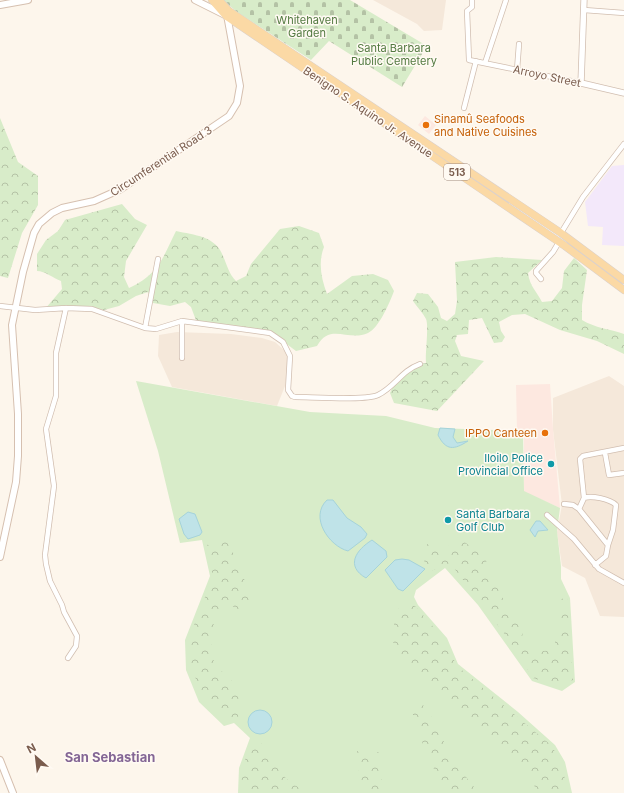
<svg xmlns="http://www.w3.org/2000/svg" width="624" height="793" viewBox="0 0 624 793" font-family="Inter,sans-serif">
  <defs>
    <pattern id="forest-crowns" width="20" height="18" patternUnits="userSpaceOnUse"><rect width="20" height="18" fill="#d8ecc9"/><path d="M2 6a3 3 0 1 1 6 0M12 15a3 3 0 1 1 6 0" fill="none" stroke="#b4c2a5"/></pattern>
    <pattern id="cemetery-stones" width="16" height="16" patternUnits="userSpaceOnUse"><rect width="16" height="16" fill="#d8ecc9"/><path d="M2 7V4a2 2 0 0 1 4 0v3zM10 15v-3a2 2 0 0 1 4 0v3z" fill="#b4c2a5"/></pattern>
  </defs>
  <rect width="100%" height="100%" fill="#fdf6ec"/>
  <path fill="#f5e8da" d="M373,0H446L442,30L424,31L417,24Z
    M177,332L231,334L262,338L275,342L285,351L289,359L285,386L277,406L172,387L158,356L159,335Z
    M609,376L624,386V617L600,616L585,578L562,566L557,532L562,505L553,430V398Z"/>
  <path fill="#fde8e0" d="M425,116L436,125L429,134L418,125Z
    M550,384L553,429L560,508L524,492V433L517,432L516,385Z"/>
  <path fill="#f3e8fa" d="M624,165V246L602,245L603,227L588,226L585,202L612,166Z"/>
  <path fill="#d8ecc9" d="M136,381L310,412L386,416L435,428L523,431L524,491L560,508L557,531L561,566V579L570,598L575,682L562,691L532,681L478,605L445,568L416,590L414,597L418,605L447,638L458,664L518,712L555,745L565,762L572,793H238L239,768L250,738L234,723L224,726L199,702L186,670L185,640L210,576L202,540L180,543L158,451Z"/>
  <path fill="url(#forest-crowns)" d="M0,118L18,162L38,176V205L22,233L8,278L0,276Z
    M122,204L135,219L147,225L126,261L124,277L129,288C159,274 162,259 176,231C194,235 216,236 223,256C227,265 229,274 236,281L246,276L251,264L280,229L299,226L319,233L324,247C318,262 321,278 327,294L352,276L373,274L388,280L394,291C390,302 379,328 368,333C348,342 330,322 317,346L296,351L272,333L197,323L191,307L185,302L170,306L153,303L148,292L136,296L119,306L104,310L91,307L45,309L62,289L61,281C53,278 45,271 37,271V254L46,240L58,231L65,220Z
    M496,257L542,260L528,273C530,287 536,290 542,302L552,301L562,288L564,271L574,258L587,270L582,305V320C595,328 610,329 624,334V354L597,341L560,330L525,314L512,315L499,322L501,331L505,337L502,342L494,343L482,318L469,320L468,334L457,335L455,341L461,356L484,361L437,411L394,403L390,393C399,373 405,367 426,363C425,353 429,326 426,319C423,313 417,307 413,301L417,293L428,294L438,307L441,318L447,321L455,314L457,301L455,262Z
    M222,540L229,541C232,547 233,554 236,561C242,577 258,598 244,613L229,604L220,607C212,621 207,653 217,667C220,671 225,673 229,677C237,687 241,703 240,715L234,720H225L202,699L189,657L190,635L213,577L207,545Z
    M463,540C468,546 473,548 482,547C488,573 506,608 523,629L522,640L538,652L555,649V635L562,629L559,607L554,603L561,599L567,598L573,680L561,687L533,678L506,636L450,563L431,571L422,558L427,544L443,551L452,543Z
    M404,602L415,606L443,638L457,666L552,746L562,765L568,793H539L517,760L482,729L454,701L419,673L412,664L394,649C392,636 393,610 404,602Z
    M423,705L438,726L444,742L462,772L478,792L487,793H448L430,762L413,719V712L417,706Z
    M255,739C269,747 272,758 280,771C288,783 299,788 311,793H242L241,768Z
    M357,751L370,754L382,751C374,770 381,777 389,793H363L359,773Z"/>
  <path fill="url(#cemetery-stones)" d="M223,0H350L427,46L402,87L329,41L311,60L237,12Z"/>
  <path fill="#bfe3e8" stroke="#a5d3da" d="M440,428L455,429L453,437L457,443L468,441C454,450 446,451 438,435Z
    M327,500H333L347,518L361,527L367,534L365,538L348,551C329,546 309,517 327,500Z
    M188,512L195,514L202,532L200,535L188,539L184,534L179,519Z
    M536,521H540L548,530L538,531L535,537L530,530Z
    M372,540L386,551L387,557L366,578C345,566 356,550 372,540Z
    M402,559L409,560L425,569L403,591L398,589L385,570L395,560Z
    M248 722a12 12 0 1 1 24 0a12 12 0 1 1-24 0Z"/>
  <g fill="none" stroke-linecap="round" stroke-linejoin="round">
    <g stroke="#d1beb0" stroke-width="6">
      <path id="minor" d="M472,0V7L467,11L469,60L581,83
        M584,10L624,13
        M485,63L506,0
        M517,70L519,44
        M464,108L476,61
        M561,233L583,197L624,144
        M541,279L536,273V271L553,252L559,242
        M0,306L35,310L66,308L92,309L145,328L156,329L182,321L270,333L283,342L290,356L288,390L292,396L295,397C312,397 365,401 378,395C395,387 401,371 420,364
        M66,308L56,353V396L46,429L54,486L45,555L46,564L50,581L62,605L64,612L77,636L76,646L68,658
        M145,328L158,259
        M182,358V321
        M605,453L609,475L624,473
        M584,498C591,495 610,499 616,505L613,530L608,545
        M564,504L573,505L579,509L608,545L606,556L595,565
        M579,509L584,498L580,459L583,456L624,448
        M547,515L574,539L599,569L624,583"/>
    </g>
    <g stroke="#d1beb0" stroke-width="7">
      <path id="tertiary" d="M584,0L581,83L624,93"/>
    </g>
    <g stroke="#d6c0b0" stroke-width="8">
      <path id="secondary" d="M195,0L223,14
        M0,5L28,0
        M0,557L16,482L18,456V414L12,325L23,272L34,233L39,224L52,213L62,208L94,201L121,189L229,116L237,103L240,86L227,15
        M0,760L13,793"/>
    </g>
    <g stroke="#dad1cd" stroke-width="8">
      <path id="primary" d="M212,0L226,16L565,246L624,290
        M219,0L229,11L561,233L624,280"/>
    </g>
    <use href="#minor" stroke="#fff" stroke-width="4.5"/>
    <use href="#tertiary" stroke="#fff" stroke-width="5.5"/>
    <use href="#secondary" stroke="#fff" stroke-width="6"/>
    <use href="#primary" stroke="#fbd9a5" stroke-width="7"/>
  </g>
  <g fill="#e8710a" stroke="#fffaf3" stroke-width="1.5">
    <circle cx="426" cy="125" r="4"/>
    <circle cx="545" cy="433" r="4"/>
  </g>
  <g fill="#0f9aa8" stroke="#fffaf3" stroke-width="1.5">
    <circle cx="551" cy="464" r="4"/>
    <circle cx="448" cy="520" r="4"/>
  </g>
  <g text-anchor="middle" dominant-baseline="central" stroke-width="3" stroke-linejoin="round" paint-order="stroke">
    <rect fill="#fffaf3" stroke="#a28b7f" stroke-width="1" x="444" y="164" width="26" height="16" rx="3"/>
    <g font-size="10" font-weight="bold" fill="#7a5c4d">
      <text x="457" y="172">513</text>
    </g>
    <g font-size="11" fill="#537a41" stroke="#fffaf3">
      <text x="307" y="20">Whitehaven<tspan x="307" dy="13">Garden</tspan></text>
      <text x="394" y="48">Santa Barbara<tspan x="394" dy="13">Public Cemetery</tspan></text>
    </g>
    <g font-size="11" fill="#7a5c4d" stroke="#fffaf3">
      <text transform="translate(547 76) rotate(12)">Arroyo Street</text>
      <text transform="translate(368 112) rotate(34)">Benigno S. Aquino Jr. Avenue</text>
      <text transform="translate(161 161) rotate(-33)">Circumferential Road 3</text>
    </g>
    <g font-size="11" fill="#c56008" stroke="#fffaf3" text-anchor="start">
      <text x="434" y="119">Sinamû Seafoods<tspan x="434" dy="13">and Native Cuisines</tspan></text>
      <text x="537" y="433" text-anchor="end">IPPO Canteen</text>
    </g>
    <g font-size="11" fill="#0d838f" stroke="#fffaf3" text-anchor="end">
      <text x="543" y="458">Iloilo Police<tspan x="543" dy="13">Provincial Office</tspan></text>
      <text x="456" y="514" text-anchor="start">Santa Barbara<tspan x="456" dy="13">Golf Club</tspan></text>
    </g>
    <g font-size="13" font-weight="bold" fill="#846695" stroke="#fffaf3">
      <text x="110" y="757">San Sebastian</text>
    </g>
  </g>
  <g transform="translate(36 757) rotate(332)" stroke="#fffaf3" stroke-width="3" paint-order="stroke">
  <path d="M0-3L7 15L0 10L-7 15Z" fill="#7a5c4d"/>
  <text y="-6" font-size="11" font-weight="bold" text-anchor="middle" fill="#7a5c4d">N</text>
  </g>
</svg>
